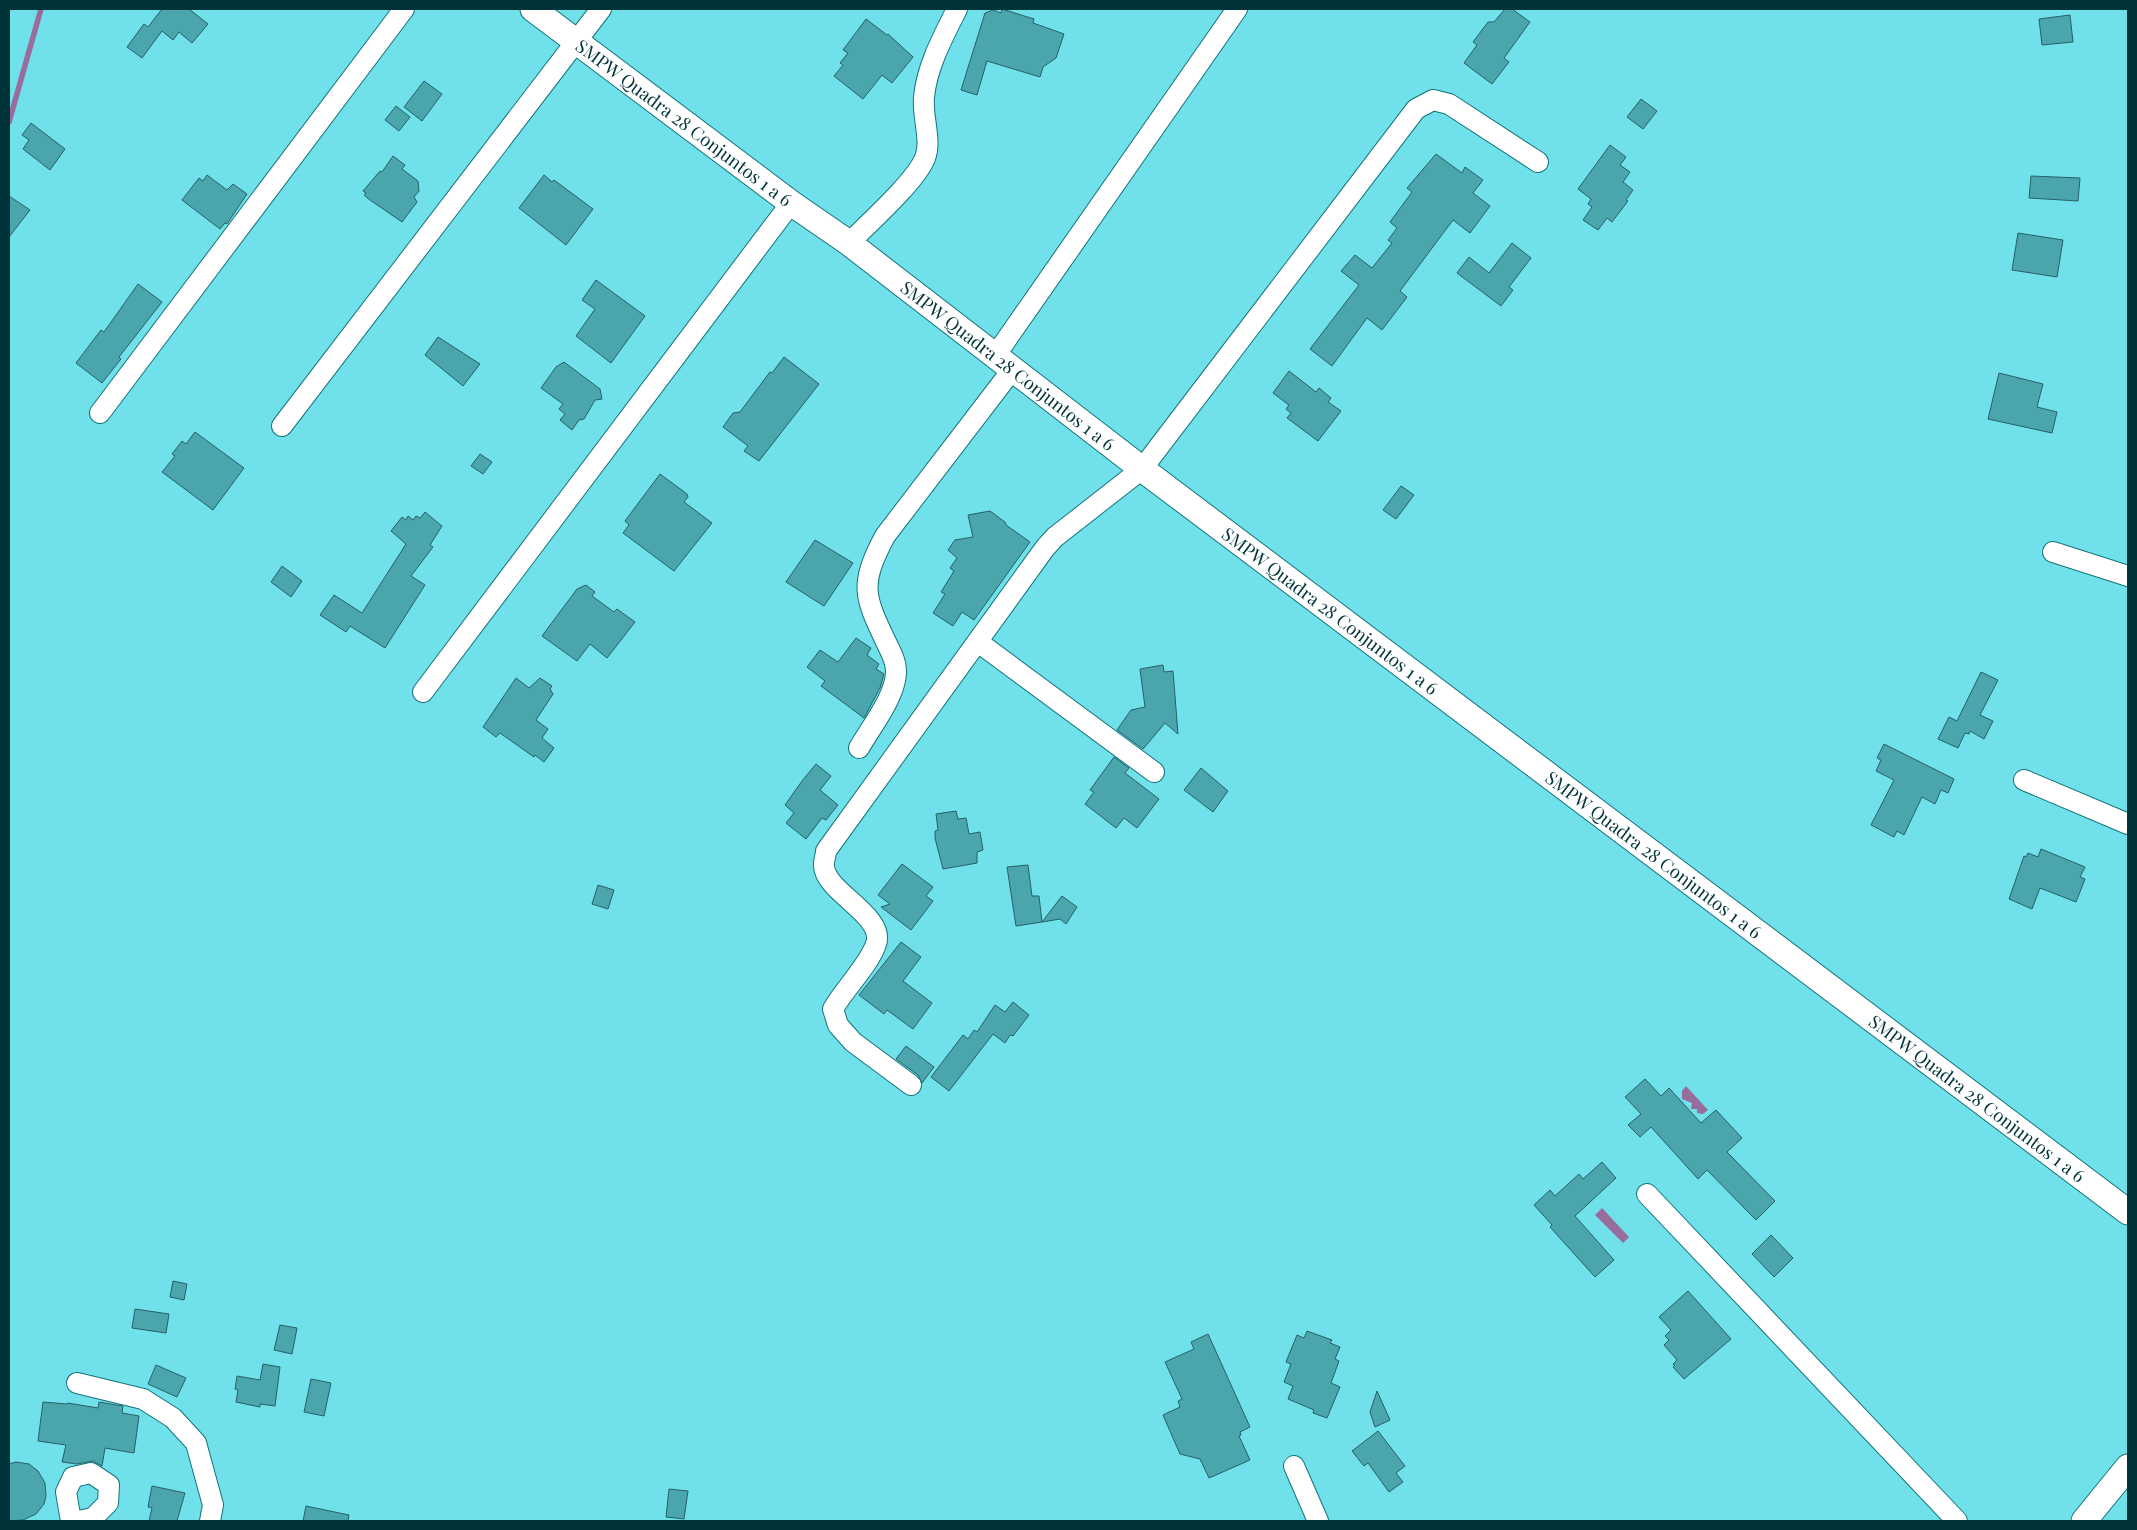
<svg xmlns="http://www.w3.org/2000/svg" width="2137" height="1530" viewBox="0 0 2137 1530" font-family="'Playfair Display',serif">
  <rect width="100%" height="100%" fill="#70e0ea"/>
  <path fill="#976d9c" d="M1686,1086L1708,1110L1703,1114L1697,1113V1109H1691L1692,1103L1682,1099V1091Z
    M1602,1208L1629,1237L1623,1243L1595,1215Z"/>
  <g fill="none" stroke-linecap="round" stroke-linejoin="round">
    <path stroke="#976d9c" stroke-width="5.5" d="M9,122L41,9"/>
  </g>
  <path fill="#4ba5ad" stroke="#256166" d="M162,9H189L208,24L192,43L179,32L173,40L162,31L142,58L127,47L144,24L148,27Z
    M1002,9L1034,19L1033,23L1064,34L1056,58L1043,67L1040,77L987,61L977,95L961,90L985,13L993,10L1001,13Z
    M1505,9H1512L1530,22L1504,58L1509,62L1492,84L1464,63L1477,45L1473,42L1488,22H1494Z
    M2070,15L2073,42L2042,45L2039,19Z
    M866,19L887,35L888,34L913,57L892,83L882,75L863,99L834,76L843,65L840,63L848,53L843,50Z
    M424,81L442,94L422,121L404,107Z
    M1641,99L1657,111L1643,129L1627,117Z
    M396,106L410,117L399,131L385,120Z
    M31,123L65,149L50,170L23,149L29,140L22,135Z
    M1610,145L1626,157L1620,165L1630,172L1623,182L1633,190L1626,200L1628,201L1612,222L1607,218L1598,230L1583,220L1592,207L1588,204L1591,199L1578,189Z
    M1436,154L1462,173L1465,167L1483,180L1473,193L1490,206L1470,233L1453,220L1400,291L1407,297L1382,330L1367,318L1332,366L1310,349L1359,285L1341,271L1355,255L1372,268L1392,243L1388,240L1397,228L1390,222L1412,192L1407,188Z
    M393,156L405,165L402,169L418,181L419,191L414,197L417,202L402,222L370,200L364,195L366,193L363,191L380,171L382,172Z
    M207,175L227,190L233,184L247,194L227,224L225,223L220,229L182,200L199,178L203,181Z
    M544,175L552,182L554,180L593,209L566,245L519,208Z
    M2031,176L2080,178L2078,201L2029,198Z
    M9,196L30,210L9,237Z
    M2018,233L2063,240L2057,277L2012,270Z
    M1512,243L1531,258L1509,287L1513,290L1501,306L1457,273L1469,257L1489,273Z
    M596,280L645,316L611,363L576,336L595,309L582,300Z
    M138,284L162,302L119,357L121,359L102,383L76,363L101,330L104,332Z
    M438,337L480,364L463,386L425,355Z
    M784,357L819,384L759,461L744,451L748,446L723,427L733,413L740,412L770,372L772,373Z
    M564,362L600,389L602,399L595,400L584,419L579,420L572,430L560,420L565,414L559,409L563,404L541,388L556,367Z
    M1289,371L1316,392L1319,388L1331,398L1328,402L1341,411L1318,441L1287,418L1291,413L1286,409L1289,405L1273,393Z
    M1999,373L2043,384L2037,407L2057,412L2052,433L1988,419Z
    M195,432L244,468L213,510L162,472L175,456L172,454L182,441L186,444Z
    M480,454L492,462L483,474L471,466Z
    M660,474L687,494L688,497L684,502L712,523L674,571L623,533L629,525L625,521Z
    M1401,486L1414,495L1396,519L1383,510Z
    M990,511L1005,522L1006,525L1030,542L974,620L962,612L953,626L933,613L945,594L941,592L954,571L950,568L957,558L948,550L955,540L973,537L968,515Z
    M425,512L442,526L430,545L433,547L411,576L425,585L385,648L350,626L346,632L320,615L334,595L362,613L406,544L391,531L402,517L406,520L408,516L413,520L416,516L420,518Z
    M815,540L853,563L824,606L786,582Z
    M282,566L302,581L291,597L271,582Z
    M586,585L595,592L592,596L614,612L617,609L635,622L607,658L590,644L577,661L542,636L577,589Z
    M856,638L871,648L867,655L879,664L876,669L884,674L880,688L864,718L821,686L825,681L807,667L820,650L838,662Z
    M1163,665L1164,672L1173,671L1178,734L1165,723L1143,749L1117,730L1131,710L1145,707L1140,669Z
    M1981,672L1998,680L1980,715L1993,721L1984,739L1970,731L1969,734L1965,733L1958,748L1938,739L1949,717L1957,721Z
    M516,678L529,688L540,678L552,686L550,689L553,694L536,720L548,729L542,738L554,748L544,762L535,755L534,757L500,733L496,737L483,727Z
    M1884,744L1954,779L1948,793L1941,790L1935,804L1922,797L1904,835L1897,831L1894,837L1871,825L1894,780L1876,771L1881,760L1877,758Z
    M1114,757L1129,768L1125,773L1159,799L1137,828L1124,818L1116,828L1085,804L1094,792L1090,790Z
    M816,764L831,776L820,790L838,805L826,820L822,818L806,839L786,823L794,813L785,805L802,781Z
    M1201,768L1228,791L1213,812L1184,790Z
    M956,811L958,819L966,818L969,834L980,832L983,850L977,852V863L943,869L935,838V831L938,830L936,814Z
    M2041,849L2085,867L2080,877L2085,879L2076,902L2040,888L2032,909L2009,899L2024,856L2026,857L2028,853L2038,857Z
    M902,864L933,887L926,896L933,901L911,930L881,907L890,904L878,895Z
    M1028,865L1032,896H1039L1042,922L1062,896L1077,907L1066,924L1060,919L1042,922L1016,926L1007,867Z
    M598,885L614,890L608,909L592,904Z
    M901,942L921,957L903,981L932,1003L913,1029L887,1010L884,1014L859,995Z
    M1013,1002L1029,1015L1013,1036L1010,1035L1005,1043L993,1034L949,1091L931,1077L963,1035L968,1039L974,1030L977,1032L995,1005L1005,1012Z
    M906,1046L934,1067L922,1083L918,1075L896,1059Z
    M1645,1079L1661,1096L1669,1088L1701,1123L1716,1110L1742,1138L1727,1152L1775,1201L1756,1220L1707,1170L1698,1179L1651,1127L1640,1137L1628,1125L1641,1114L1625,1097Z
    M1602,1162L1616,1178L1575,1216L1614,1260L1595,1277L1550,1227L1552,1225L1534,1205L1550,1190L1555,1196L1579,1174L1583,1179Z
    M1771,1235L1793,1258L1774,1277L1752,1254Z
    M173,1281L187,1284L184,1300L170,1297Z
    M1688,1291L1731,1339L1684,1379L1673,1367L1675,1365L1673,1364L1677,1360L1664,1345L1669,1340L1665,1336L1671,1330L1659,1317Z
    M135,1309L169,1314L166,1333L132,1328Z
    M280,1325L297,1328L292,1354L274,1350Z
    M1307,1331L1332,1340L1330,1343L1340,1347L1335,1359L1339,1361L1331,1383L1340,1387L1327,1418L1313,1413L1314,1410L1288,1399L1293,1386L1284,1382L1291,1364L1286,1362L1297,1335L1304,1338Z
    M1208,1334L1250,1427L1240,1432L1241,1435L1239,1436L1250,1460L1209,1478L1200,1459L1180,1454L1163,1415L1180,1407L1178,1401L1182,1399L1165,1362L1194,1349L1191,1342Z
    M263,1364L280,1367L275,1406L260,1404V1407L236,1402L238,1390L235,1389L237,1376L260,1380Z
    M156,1365L186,1378L177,1397L148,1384Z
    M311,1379L331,1383L324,1416L304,1412Z
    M1377,1391L1390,1420L1375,1427L1370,1412Z
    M43,1402L67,1404L68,1403L98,1408L99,1402L123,1406L122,1413L139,1416L134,1453L105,1448L102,1466L93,1461L77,1464L62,1462L66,1445L38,1441Z
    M1378,1431L1405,1466L1396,1473L1403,1482L1389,1492L1368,1463L1364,1466L1352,1451Z
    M16,1462L29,1464L38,1471L45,1483L46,1496L44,1504L36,1514L23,1520L9,1521V1464Z
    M152,1486L185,1493L177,1521H149L152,1508L148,1507Z
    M669,1489L688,1491L684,1519L666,1517Z
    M306,1506L349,1515L348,1521H303Z"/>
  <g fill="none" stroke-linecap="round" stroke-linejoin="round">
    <g stroke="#14747b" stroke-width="22">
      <path id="minor" d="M849,243C869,223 916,181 925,158C932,141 922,117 924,97C927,66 943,37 957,9
        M995,356L1237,9
        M100,413L404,9
        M282,426L601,9
        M2053,552L2128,576
        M978,642L1154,772
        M423,692L791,203
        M859,748C871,727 895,697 896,673C897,663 891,652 887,644C864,596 859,585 885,536L1012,370
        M2024,780L2128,824
        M911,1085L853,1042L838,1025L833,1009C845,988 869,965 876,944C886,916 825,892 824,866C823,862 826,856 826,851L1045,548L1055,537L1142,469L1416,109L1433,100L1449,104L1538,162
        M1647,1194L1957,1521
        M77,1383L143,1399L173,1418L196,1443L213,1505L210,1521
        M1294,1466L1318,1521
        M71,1521L66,1492L73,1477L91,1473L109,1485L108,1503L93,1518L78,1521"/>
    </g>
    <g stroke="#14747b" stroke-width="27">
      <g id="tertiary">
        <path id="s1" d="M533,9L791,203L849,243L1142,469L2128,1212"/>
        <path d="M2084,1521L2128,1467"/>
      </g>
    </g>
    <use href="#minor" stroke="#fff" stroke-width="20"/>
    <use href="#tertiary" stroke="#fff" stroke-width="25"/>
  </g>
  <g text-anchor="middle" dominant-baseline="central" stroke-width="5" stroke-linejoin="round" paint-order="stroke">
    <g font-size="18" fill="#003438" stroke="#70e0ea">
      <text stroke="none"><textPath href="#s1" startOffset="189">SMPW Quadra 28 Conjuntos 1 a 6</textPath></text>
      <text stroke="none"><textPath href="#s1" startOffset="594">SMPW Quadra 28 Conjuntos 1 a 6</textPath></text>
      <text stroke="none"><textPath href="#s1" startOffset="999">SMPW Quadra 28 Conjuntos 1 a 6</textPath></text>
      <text stroke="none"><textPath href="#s1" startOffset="1404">SMPW Quadra 28 Conjuntos 1 a 6</textPath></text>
      <text stroke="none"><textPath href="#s1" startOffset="1809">SMPW Quadra 28 Conjuntos 1 a 6</textPath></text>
    </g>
  </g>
  <rect width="2137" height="1530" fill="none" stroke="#003438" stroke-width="20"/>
</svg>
